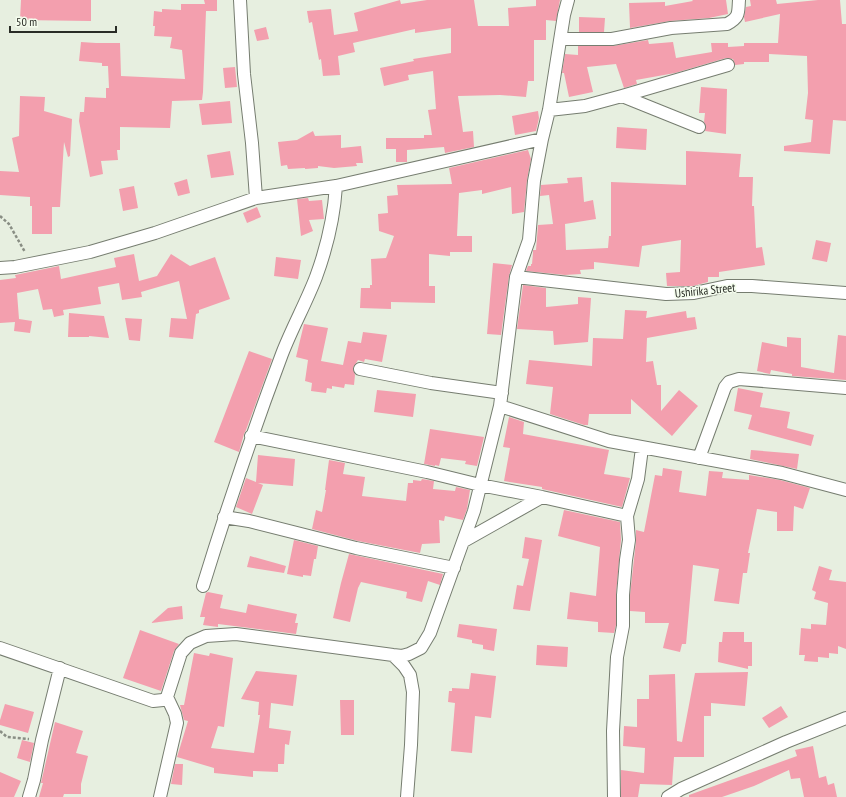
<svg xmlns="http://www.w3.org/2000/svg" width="846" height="797" viewBox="0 0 846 797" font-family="'PT Sans Narrow',sans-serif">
  <rect width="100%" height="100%" fill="#e7efe0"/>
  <path fill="#f39fae" d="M21,0H91V21L20,20Z
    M204,0H217V11H206L203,92L202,100L172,101L170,128L120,127V150H117L118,160L101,161L103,174L90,177L79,121L80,112H84L85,97L106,98V88H109L108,66H102V63L79,61L81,42L96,43H120L121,76L185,79L182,50L170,48L172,37L154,36L155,26H153L154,11L162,12V9L181,10V4H205Z
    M400,0L401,4L427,0H474L478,26H509L508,8L536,6V0H560L556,21L546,20V40H534V81H528L526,97L500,95L458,96L463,132L473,131L474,147L445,153L444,147L407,150V162H396V149H386V138H424V135H432L428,110L436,109L433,71L408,75L409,80L384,86L380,68L414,61L413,59L451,53V28L415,33V29L353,43L355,52L338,56L340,75L323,76L321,59L319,60L312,22L309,23L307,11L331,9L334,35L358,31L354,13Z
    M692,0H726L728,14L709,18L670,21L630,28L629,3L665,2V6L693,1Z
    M750,0H776L777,4L818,0H840L842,24H846V121L833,120L830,154L784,151V146L811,142L813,120L805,119L808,93L807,56L769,54V62H744V64L735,65L733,59L726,58L675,73L636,80L637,84L624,88L616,64L587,67L593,92L569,97L564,73H562L565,54L578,55V46H613L648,40L649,44L673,42L676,58L712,52L711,43H728V47L744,46V43H778L780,14L745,22L744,17L746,7L751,6Z
    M579,17L605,18L604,32H579Z
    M266,27L269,39L257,41L254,30Z
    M235,67L237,87L225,88L223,68Z
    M701,87L727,89L726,134L705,131L706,126L704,122L705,113H699Z
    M20,96L45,97L44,111L72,119L70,156L68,157L64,142L60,207H52V234H32V206H30V197L0,195V171L19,172L12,138L19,136Z
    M230,101L232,123L202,125L199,104Z
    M538,111L539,118L536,131L515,135L512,116Z
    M617,127L647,129L646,150L616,148Z
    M313,131L315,136L341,135V148L361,146L363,163H356L357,166L334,168L318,166V168L305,169V168L288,169L287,165L281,166L278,142L297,140Z
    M528,150L531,159L527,180L524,212L512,214L511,187L482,194V190L459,193L457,236H472V252H450V256L429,254V286H435V303L391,302V309L360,308L361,288H370V285H372L371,259L386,258L394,236L379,231L378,214L388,213L387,196L398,195L397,185L452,184L449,168Z
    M230,151L234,175L211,178L207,155Z
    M686,151L741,154L739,177H753L752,206H754L756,248L762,247L765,265L719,272V277H708V282L693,286H667L666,273L680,272L681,240L642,246L639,267L594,262V269L580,270L581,274L565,275L526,271L528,266H531V264H532L533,253V250H536L538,225L553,224L549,195L540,196L541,185L568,183L567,178L582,177L584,202L593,200L596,219L565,224L566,250L608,248L609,236H611V182L686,185Z
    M187,179L190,193L178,196L174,183Z
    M134,186L138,208L123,211L119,189Z
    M308,198L309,201L322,200L324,219L309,220L313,231L301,236L297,199Z
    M257,207L261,217L247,223L243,213Z
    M816,240L831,243L827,262L812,259Z
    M134,254L139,281L157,276L171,254L190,266L215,257L230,299L199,310V313L196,314L193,339L169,337L171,318L187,319L179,281L141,292L142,297L122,300L119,283L98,287L101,304L63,310L64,315L54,317L52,309L43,310L38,289L17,293L19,319L32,321L30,333L14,331L15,322L0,323V280L16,278L15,275L59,266L61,279L116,267L114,258Z
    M276,257L301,260L298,279L274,276Z
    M493,263L512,265L509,276L501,335L487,334Z
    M523,285L546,288V307L578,304V297L591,298L588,342L554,345L553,331L517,329Z
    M625,310L647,311L646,318L686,311L687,318L695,317L697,329L647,338L646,362L653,361L657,385H661V411L679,390L698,406L672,436L631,399V414H589L588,425H584L550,414L553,387L526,384L529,360L592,366L593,338L623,339Z
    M69,313L104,316L109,338L89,336V337H68Z
    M125,318L142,319L140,341L129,340Z
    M304,324L328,328L321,361L343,365L348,341L361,343L363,332L387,335L382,362L365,359L364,362L358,360L353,368L355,375L354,385L345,384L344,388L332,386V389L327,388L326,393L311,391L312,383L305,381L308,360L296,357Z
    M838,335L846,336V380L792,376V374L771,370L770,374L757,371L762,342L787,347V337L801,338V367L834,373Z
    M249,351L272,359L246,430L244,434L239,452L214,442Z
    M738,388L763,393L760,407L790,412L787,428L814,435L811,446L748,429L752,415L734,411Z
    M377,390L416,394L413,417L374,412Z
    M509,417L524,422L523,434L609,450L604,474L630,478L622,507L542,489V487L504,481L510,448L503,447Z
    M430,429L484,437L477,466L465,464L466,461L441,458L439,466L435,465V466L424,464Z
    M751,450L799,454L797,469L750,459Z
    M258,455L295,459L293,486L258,483L263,485L252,514L236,507L246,478L256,482Z
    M329,460L345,463L343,474L365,477L362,496L406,501L408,483H413V480L421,481L422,479L434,481L433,489L455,491L456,487L470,490L467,509L463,520L445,516L444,521L439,520L440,543L422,544L420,553L358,541L312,529L316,510L322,512L326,490H325Z
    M663,468L682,471L679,492L706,496L709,471L723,472L722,478L749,480V475L780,480L810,488L803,509L794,506L793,531H777V512L757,509L748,553H750L747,573H743L739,604L714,601L719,569L693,565L686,644H682L680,652L663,648L669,623H645V612L630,611V595L636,541V530L644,532L655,475L662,476Z
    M564,510L620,522L621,540L616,594V625L614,633L598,632V622L567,619L570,592L596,596L600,547L558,536Z
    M525,537L542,540L530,611L513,609L517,585L523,586L529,559L522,558Z
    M294,540L318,546L316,559H314L311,576L303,575V577L287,574Z
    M349,554L354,555L443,574L440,585L428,581L422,602L406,598L407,592L361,582L358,588L350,622L333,618L341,583Z
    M250,556L286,566L284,573L247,567Z
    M819,566L832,570L829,580L846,582V649L838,646V654L829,653V658L818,657V662L804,661L805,655H799L801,628L811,629V624L826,625L828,603L814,599L816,592L812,590Z
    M208,592L223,595L220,608L246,613L248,604L297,614L295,623H298L296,634L218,624V627L203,625L205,617H200L206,593Z
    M182,606L183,619L151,623L168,608Z
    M459,624L497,629L494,651L483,649V645L472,643V640L457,637Z
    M140,630L179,644L174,651L161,691L123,678Z
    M723,632H744V642H752V666H748V669L718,662L719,642H722Z
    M537,645L568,647L567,667L536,665Z
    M194,653L209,656L210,653L233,658L224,727L218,726L211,748L254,753L260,715H258L259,702L241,699L256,671L297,675L293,706L271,703L269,728L291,731L289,745L285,744L284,764H278V772L253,771V777L214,773V768L177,757L188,721L184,720L180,705H184Z
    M748,672L745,706L711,703V716H704V757H674L672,785L640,784L638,797H621V770L644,773L645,748L623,746L624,726L637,727V699H649V675L675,674L677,741L682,742L695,673Z
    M471,673L496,676L491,718L475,716L472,753L451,751L455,703L448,702L449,691H452V688L469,689Z
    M340,700H354V735H341Z
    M5,704L34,712L28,733L0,725V720Z
    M781,706L788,717L769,728L762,718Z
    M55,722L83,731L76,753L88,756L81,784V794H64L63,797H39L43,783H41Z
    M22,740L34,743L30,762L17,758Z
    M813,746L819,778L826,776L828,785L834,783L837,797H804L800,778L791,779L789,770L754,786L722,797H689V795L797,756L795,750Z
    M175,764H183L182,785L171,784Z
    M0,772L21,781L14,797H0Z"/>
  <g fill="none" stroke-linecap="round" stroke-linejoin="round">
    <g stroke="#767d70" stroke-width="14">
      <path id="street" d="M240,0L244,74L252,143L256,198
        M561,39H612L671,28L727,24C740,17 738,13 739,0
        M622,96L699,127
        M549,110L585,106L622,96L728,65
        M0,268L15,267L90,252L155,233L256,198L336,186L542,139
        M516,277L666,294L694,293L727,286H752L846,293
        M360,369L431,383L502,393
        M500,406L609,441L782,473L846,490
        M251,436L427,472L480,485L542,497L627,516
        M699,458L725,387L729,382L739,379L846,388
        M224,517L249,521L356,548L454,568
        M464,541L542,497
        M203,586C227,508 253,431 282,354C292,328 306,303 316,277C327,247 334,217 336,186
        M0,648L153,701L163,700L167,697L181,653L190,643L206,636L236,634L393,655L402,656L409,654L421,648L430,633L474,511L500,406L516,277L529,240L534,181L542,139L549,110L564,15L568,0
        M393,655L404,666L410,675L413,692L411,745L407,797
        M29,797L34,780L42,740L60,668
        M160,797L177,723L175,714L167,697
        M614,797L613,731L617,657L623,626V595L626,560L629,540L627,516L638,479L642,448
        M668,797L681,789L786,742L846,718"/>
    </g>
    <path stroke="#898e84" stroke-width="2.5" stroke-dasharray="3 2" stroke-linecap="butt" d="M0,216L9,224L25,252
      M0,731L7,737L29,739"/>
    <use href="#street" stroke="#fff" stroke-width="12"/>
  </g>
  <g text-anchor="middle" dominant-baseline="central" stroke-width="3" stroke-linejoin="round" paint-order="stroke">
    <g font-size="12" fill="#292c26" stroke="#f4fced">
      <text transform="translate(705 290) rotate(-6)">Ushirika Street</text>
    </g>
  </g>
  <path d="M10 26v6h106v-6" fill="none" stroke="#292c26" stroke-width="2"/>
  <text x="16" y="26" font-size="12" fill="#292c26" stroke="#f4fced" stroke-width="3" paint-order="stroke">50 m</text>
</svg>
